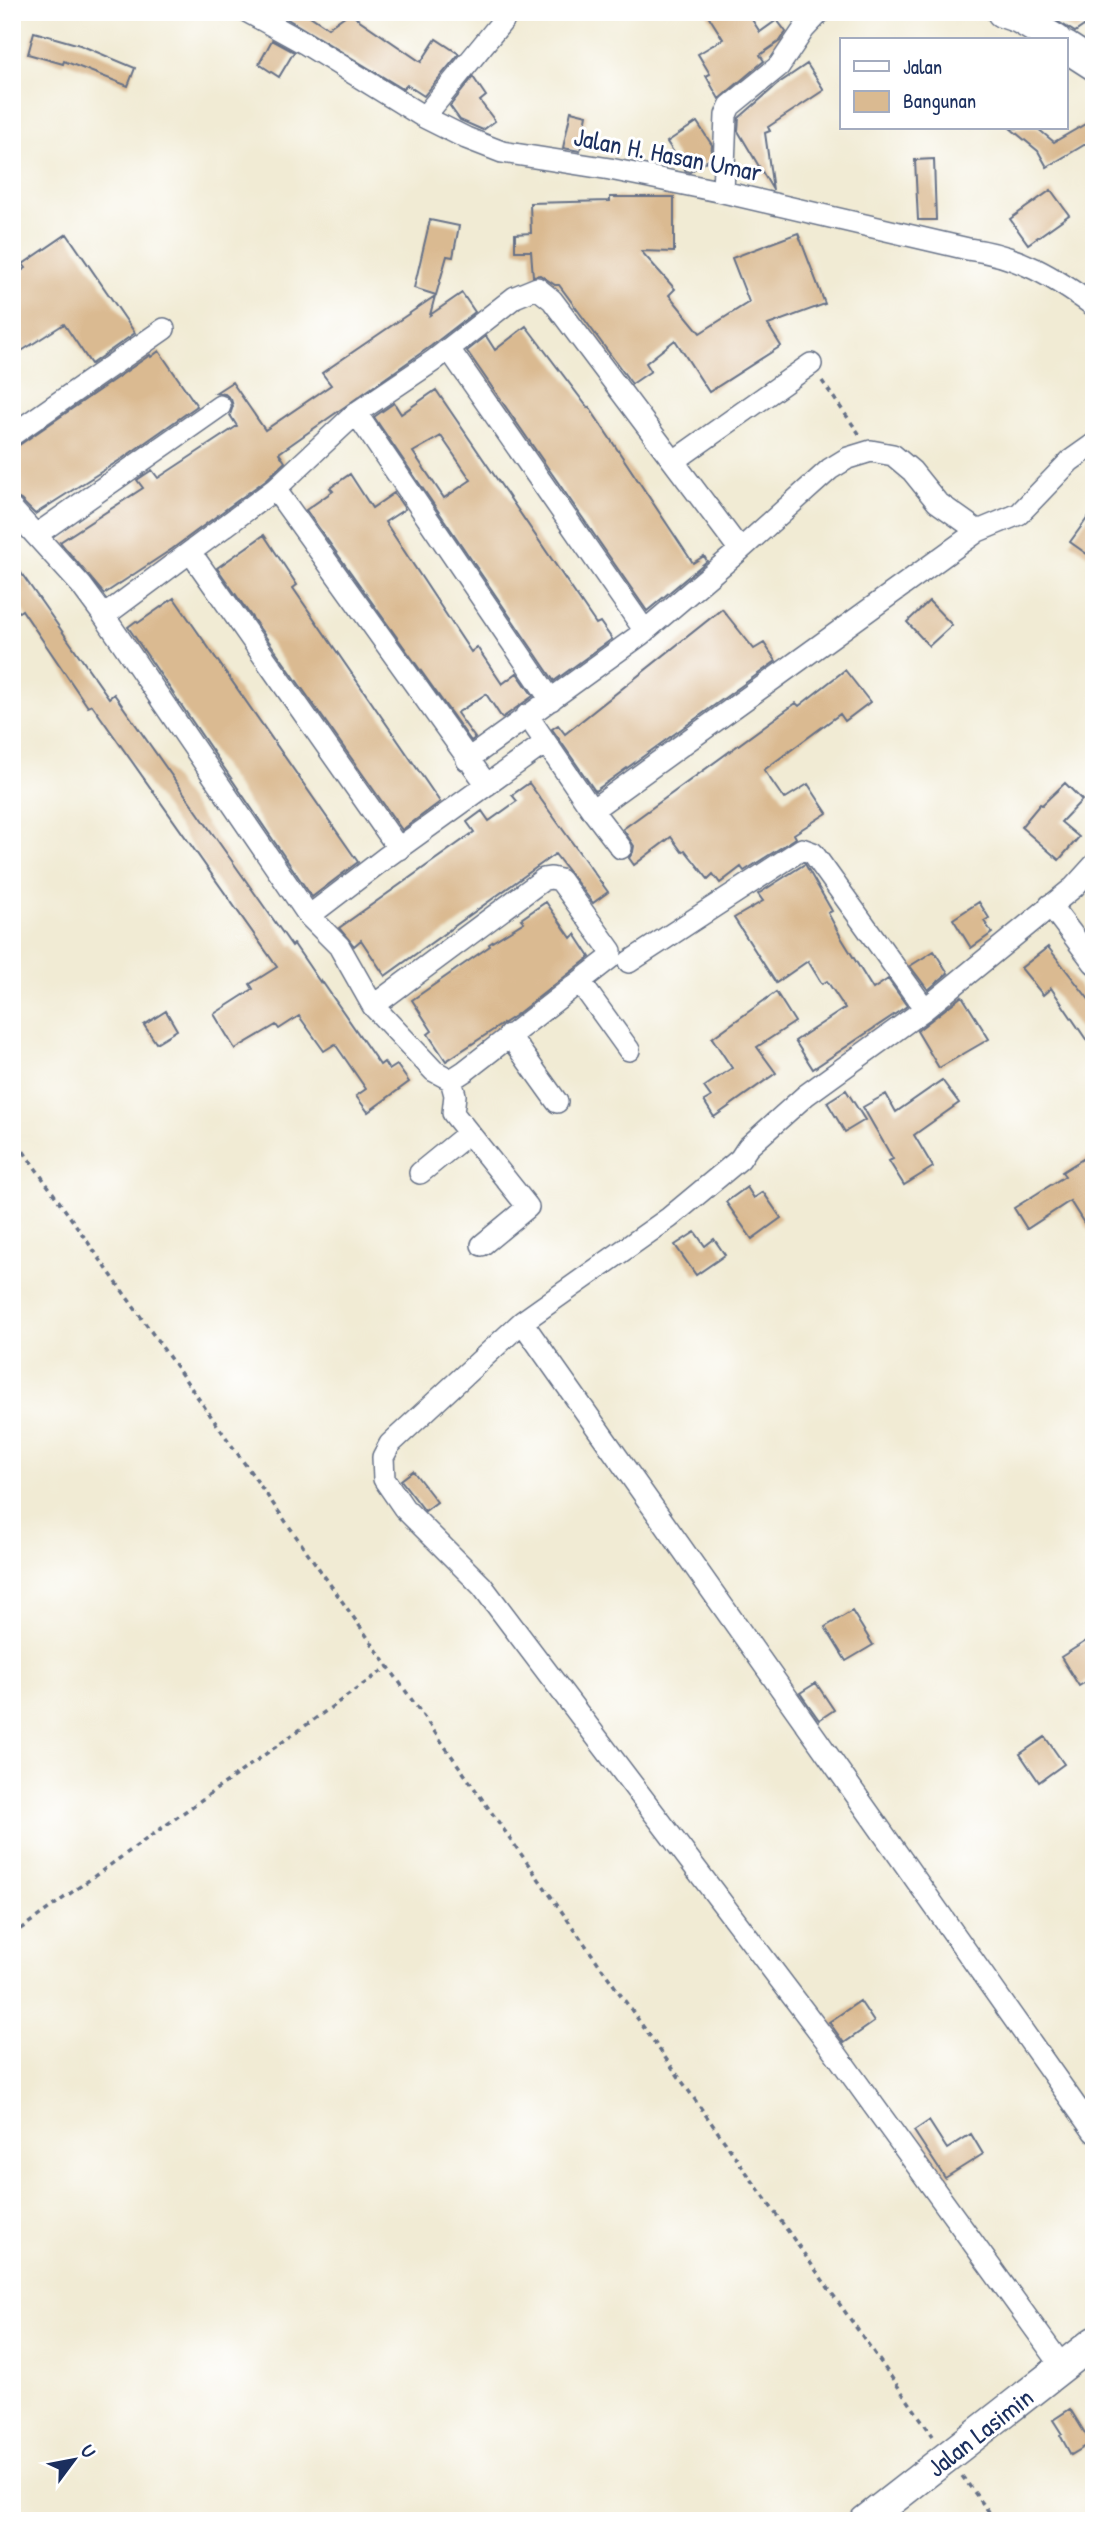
<svg xmlns="http://www.w3.org/2000/svg" width="1106" height="2533" viewBox="0 0 1106 2533" font-family="'Patrick Hand',sans-serif">
  <rect width="100%" height="100%" fill="#fff"/>
  <filter id="ink" filterUnits="userSpaceOnUse"><feTurbulence type="fractalNoise" baseFrequency=".0143" numOctaves="2"/><feDisplacementMap in="SourceGraphic" scale="14" xChannelSelector="R" yChannelSelector="G"/><feConvolveMatrix kernelMatrix="1 2 1 2 8 2 1 2 1" color-interpolation-filters="sRGB"/></filter>
  <filter id="wash" filterUnits="userSpaceOnUse"><feTurbulence type="fractalNoise" baseFrequency=".00686" numOctaves="4" result="noise"/><feDisplacementMap in="SourceGraphic" scale="28" xChannelSelector="R" yChannelSelector="G"/><feGaussianBlur stdDeviation="1.57" result="paint"/><feColorMatrix in="noise" values="0 0 0 0 0 0 0 0 0 0 0 0 0 0 0 0 0 1.4 0 .05"/><feComposite in="paint" operator="in"/></filter>
  <g filter="url(#wash)">
    <rect width="100%" height="100%" fill="#f1ebd4"/>
    <g id="blocks">
      <path fill="#daba91" fill-rule="evenodd" d="M290,12H304L328,28L349,13L421,62L436,39L459,54L424,96L407,85L403,89L286,18Z
        M706,12H747L760,32L777,20L786,32L780,41L760,55L764,61L719,99L706,76L710,74L698,54L723,39Z
        M1049,12H1094V19L1075,32L1052,18Z
        M34,32L80,45L135,68L128,86L64,61L63,64L28,54Z
        M272,40L294,52L279,77L259,64Z
        M807,64L824,90L768,127L770,131L765,133L773,190L738,131L739,118L779,83Z
        M473,77L486,96L480,101L495,121L483,130L460,120L450,106Z
        M571,111L587,115L580,151L563,148Z
        M1094,119V139L1047,167L1038,151L1010,128H1037L1054,142Z
        M697,122L712,145L711,158L690,172L686,171L667,142Z
        M934,159L936,220H918L915,160Z
        M1051,190L1069,215L1028,244L1010,219Z
        M610,197H674V252L641,251L675,289L669,295L700,333L749,302L732,258L798,233L825,304L768,325L781,346L709,392L675,340L646,363L651,371L632,384L559,285H555L540,275L533,276L531,251H515V234L531,233L530,203L610,201Z
        M430,220L459,226L453,257L447,256L436,295L414,288Z
        M67,234L135,333L91,364L64,324L12,357V277L26,268L23,264Z
        M462,293L475,312L431,346L279,453L285,462L267,479L172,549L104,594L60,542L143,488L137,480L152,470L158,478L237,426L230,415L233,406L231,399L225,394L215,393L232,382L265,430L331,385L322,373L435,296L430,315Z
        M526,326L588,408L589,407L693,563L704,556L707,561L647,611L467,351L486,336L495,350Z
        M159,351L197,406L123,458L35,514L21,500L13,496L12,450L150,355L151,357Z
        M436,390L596,624L600,622L612,639L554,681L374,417L394,403L401,414ZM441,436L471,480L444,498L413,452Z
        M350,474L372,508L394,493L405,509L385,522L471,652L477,647L502,684L517,673L533,696L502,718L486,694L457,713L475,738L471,741L306,510L333,491L330,488Z
        M1094,509V559L1070,542Z
        M264,535L297,585L293,588L440,802L402,830L217,568Z
        M12,560L109,698L114,694L292,946L294,944L320,982L321,980L380,1065L384,1062L389,1070L397,1065L409,1082L368,1112L356,1096L366,1089L335,1044L324,1051L299,1016L279,1029L276,1025L235,1049L214,1014L253,989L250,984L277,967L92,705L88,707L22,610L19,612L12,602Z
        M174,598L358,862L312,897L128,627L136,621L138,623Z
        M929,601L952,625L929,646L907,622Z
        M722,609L754,649L764,643L776,661L595,791L552,729L558,725L565,734Z
        M845,670L870,702L845,721L840,714L764,770L784,799L808,784L827,813L794,834L796,838L744,871L741,867L720,883L713,874L708,879L685,850L682,852L671,837L634,865L629,858L633,852L634,846L623,829L796,703L799,706Z
        M529,783L608,892L593,903L555,854L385,976L361,940L354,946L339,928L474,832L467,822L482,811L489,821L517,801L512,795Z
        M1065,783L1082,800L1061,822L1079,837L1059,860L1021,827L1040,804L1042,805Z
        M805,864L832,911L828,913L842,939L873,989L888,979L907,1006L813,1069L795,1041L845,1008L827,981L822,984L808,961L776,983L734,918L763,901L758,894Z
        M546,902L571,938L575,934L590,957L516,1015L446,1061L428,1034L432,1031L412,1000L490,946L489,944L524,922L521,919Z
        M979,902L989,918L984,921L992,933L971,948L953,919Z
        M1048,947L1094,1006V1051L1051,988L1043,995L1021,968Z
        M934,951L948,973L928,990L910,966Z
        M776,992L795,1022L757,1047L776,1073L714,1117L704,1101L711,1097L704,1087L732,1068L712,1038Z
        M962,996L989,1039L939,1068L917,1031Z
        M166,1011L177,1030L156,1043L144,1025Z
        M942,1080L959,1103L914,1135L933,1167L904,1185L889,1161L893,1159L863,1107L886,1094L896,1112Z
        M846,1090L865,1120L845,1132L827,1102Z
        M1094,1152V1239L1070,1201L1027,1229L1014,1208L1065,1176L1062,1172Z
        M747,1187L754,1198L763,1192L781,1218L752,1239L726,1202Z
        M695,1232L705,1246L714,1239L725,1255L696,1275L675,1245Z
        M413,1471L437,1502L425,1511L401,1480Z
        M852,1611L873,1645L846,1661L825,1627Z
        M1094,1636V1677L1079,1686L1061,1657Z
        M816,1683L834,1710L819,1720L800,1693Z
        M1045,1737L1064,1764L1039,1782L1020,1754Z
        M860,2001L874,2022L844,2043L829,2022Z
        M929,2121L947,2149L971,2134L983,2154L945,2178L914,2131Z
        M1070,2409L1091,2443L1071,2455L1060,2435L1062,2434L1053,2420Z"/>
    </g>
  </g>
  <g filter="url(#ink)">
    <use href="#blocks" fill-opacity="0" stroke="#667187" stroke-width="2"/>
    <g fill="none" stroke-linecap="round" stroke-linejoin="round">
      <g stroke="#667187" stroke-width="24">
        <path id="street" d="M248,12L306,44L424,117L466,138L502,152L610,169L723,192L968,249C1018,255 1054,277 1094,306
          M424,117L510,12
          M723,192L726,115L730,106L779,66L804,29L820,12
          M449,349L645,631
          M356,413L551,700
          M12,435L164,329
          M674,461L811,364
          M275,489L487,785
          M12,509L81,585L104,616L309,916L339,946L373,1006L434,1071L451,1080L465,1071L610,958L611,951L560,880L551,878L544,879L373,1006
          M36,535L220,406
          M191,553L399,849
          M104,616L275,489L356,413L433,361L515,297L537,288L552,300L740,550
          M527,715L592,810L621,848
          M467,760L640,635L740,550L830,469L848,458L871,451L893,455L912,471L937,502L978,531L1019,514L1070,461L1094,444
          M592,810L978,531
          M1050,905L1094,963
          M309,916L385,858L545,743
          M629,962L802,849L813,853L925,1009
          M580,982L629,1050
          M509,1035L557,1102
          M451,1080L455,1095L453,1113L528,1207L482,1245
          M420,1173L469,1133
          M522,1322L1094,2132
          M1062,2366L837,2055L482,1586L404,1508L384,1479L383,1457L390,1444L522,1322L669,1218L740,1159L748,1147L806,1095L925,1009L1074,887L1094,865"/>
      </g>
      <g stroke="#667187" stroke-width="33">
        <path id="secondary" d="M1002,12L1019,18L1056,40
          M1066,47L1094,65
          M865,2521L1094,2342"/>
      </g>
      <path stroke="#667187" stroke-width="3.5" stroke-dasharray="5 5" stroke-linecap="butt" d="M822,381L860,435
        M12,1135L933,2436
        M12,1935L389,1666
        M962,2476L996,2521"/>
      <use href="#street" stroke="#fff" stroke-width="21"/>
      <use href="#secondary" stroke="#fff" stroke-width="30"/>
    </g>
  </g>
  <g text-anchor="middle" dominant-baseline="central" stroke-width="6" stroke-linejoin="round" paint-order="stroke">
    <g font-size="26" fill="#1b2f5e" stroke="#fff">
      <text transform="translate(668 154) rotate(11)">Jalan H. Hasan Umar</text>
      <text transform="translate(980 2432) rotate(-38)">Jalan Lasimin</text>
    </g>
  </g>
  <rect width="1106" height="2533" fill="none" stroke="#fff" stroke-width="42"/>
  <rect x="840" y="38" width="228" height="91" fill="#ffffff" stroke="#a4acbf" stroke-width="2"/>
  <rect x="854" y="61" width="35" height="10" fill="#ffffff" stroke="#a4acbf" stroke-width="2"/>
  <text x="903" y="74" font-size="21" fill="#1b2f5e">Jalan</text>
  <rect x="854" y="91" width="35" height="21" fill="#daba91" stroke="#a4acbf" stroke-width="2"/>
  <text x="903" y="108" font-size="21" fill="#1b2f5e">Bangunan</text>
  <g transform="translate(74 2460) rotate(58)" stroke="#ffffff" stroke-width="5" paint-order="stroke">
  <path d="M0-5L12 26L0 18L-12 26Z" fill="#1b2f5e"/>
  <text y="-10" font-size="19" font-weight="bold" text-anchor="middle" fill="#1b2f5e">U</text>
  </g>
</svg>
